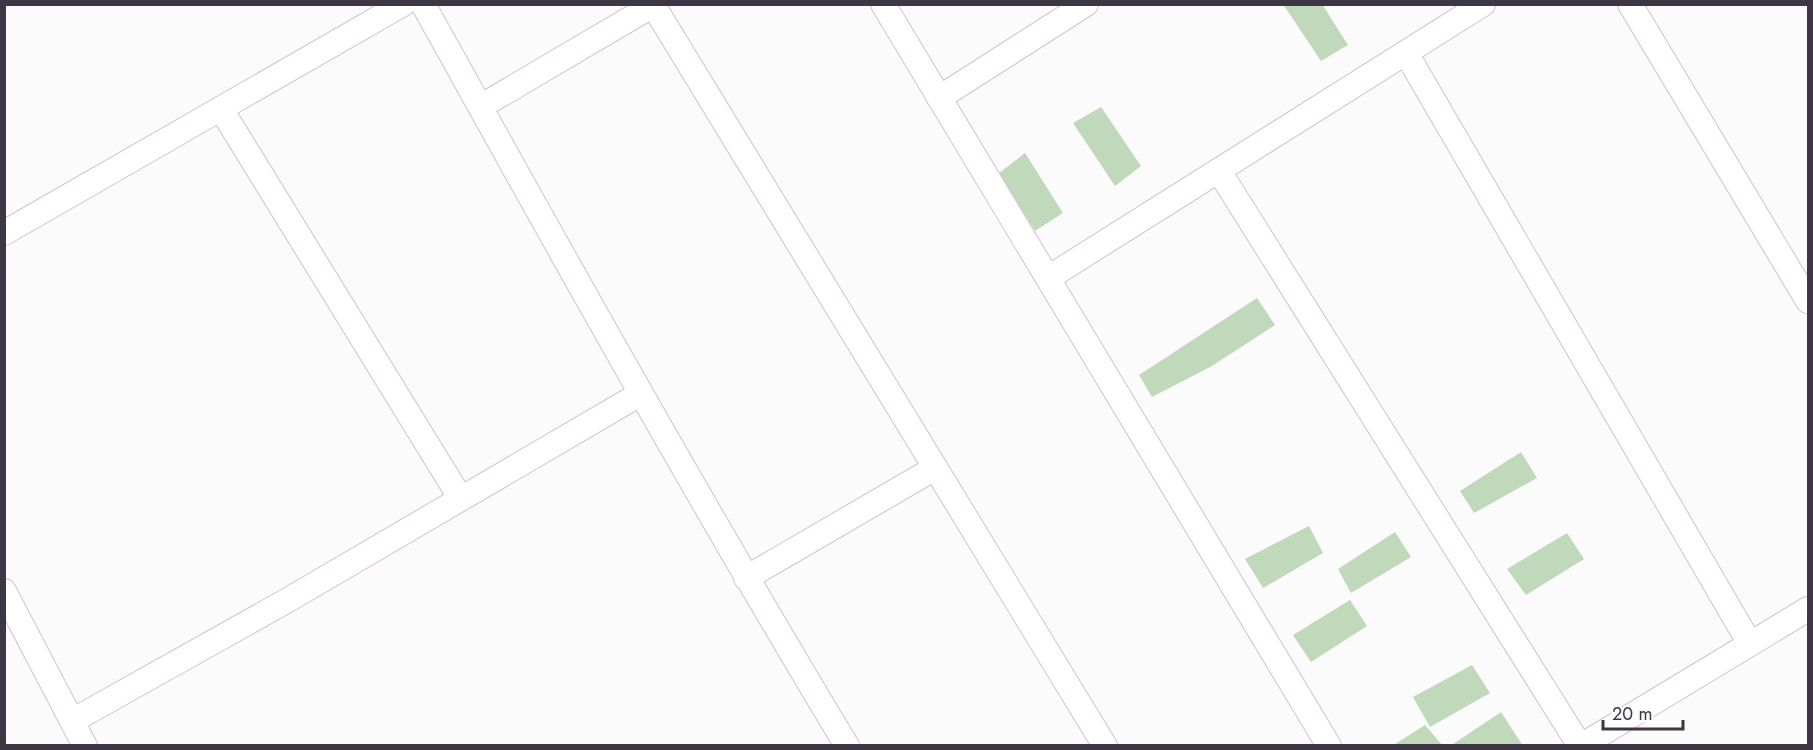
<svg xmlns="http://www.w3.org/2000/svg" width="1813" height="750" viewBox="0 0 1813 750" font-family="Jost,sans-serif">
  <rect width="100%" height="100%" fill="#fbfbfb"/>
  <path fill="#c0d9ba" d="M1283,4H1322L1348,45L1321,61Z
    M1101,107L1141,166L1115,186L1073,123Z
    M1025,153L1063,213L1035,231L999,173Z
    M1257,298L1275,325L1212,366L1152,397L1139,375Z
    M1521,452L1537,478L1474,513L1460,491Z
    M1309,526L1323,553L1263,588L1245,559Z
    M1395,532L1411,557L1351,593L1338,569Z
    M1567,533L1584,559L1526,595L1507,569Z
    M1350,600L1367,626L1311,662L1293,635Z
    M1472,665L1490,693L1430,727L1413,697Z
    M1501,712L1523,746H1450Z
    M1425,725L1443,746H1392Z"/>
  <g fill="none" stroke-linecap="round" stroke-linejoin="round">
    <g stroke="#d2bedf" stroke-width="26">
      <path id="minor" d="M423,4C561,253 700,502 847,746
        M883,4L1329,746
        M1630,4L1808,301
        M653,5L1105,746
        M1406,53L1750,644
        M939,98L1086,4
        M480,107L655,4
        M221,109L461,499
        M1219,171L1580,746
        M4,233L403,4
        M1048,278L1483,4
        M746,578L935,468
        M4,591L85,746
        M72,721L288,600L640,394
        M1581,746L1808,609"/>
    </g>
    <use href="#minor" stroke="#fff" stroke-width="24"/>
  </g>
  <rect width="1813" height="750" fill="none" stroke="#3e3644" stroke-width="12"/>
  <path d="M1603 720v9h80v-9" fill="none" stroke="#3e3644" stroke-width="3"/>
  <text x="1612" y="720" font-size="18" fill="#3e3644" stroke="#fbfbfb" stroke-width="4.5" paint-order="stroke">20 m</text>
</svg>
